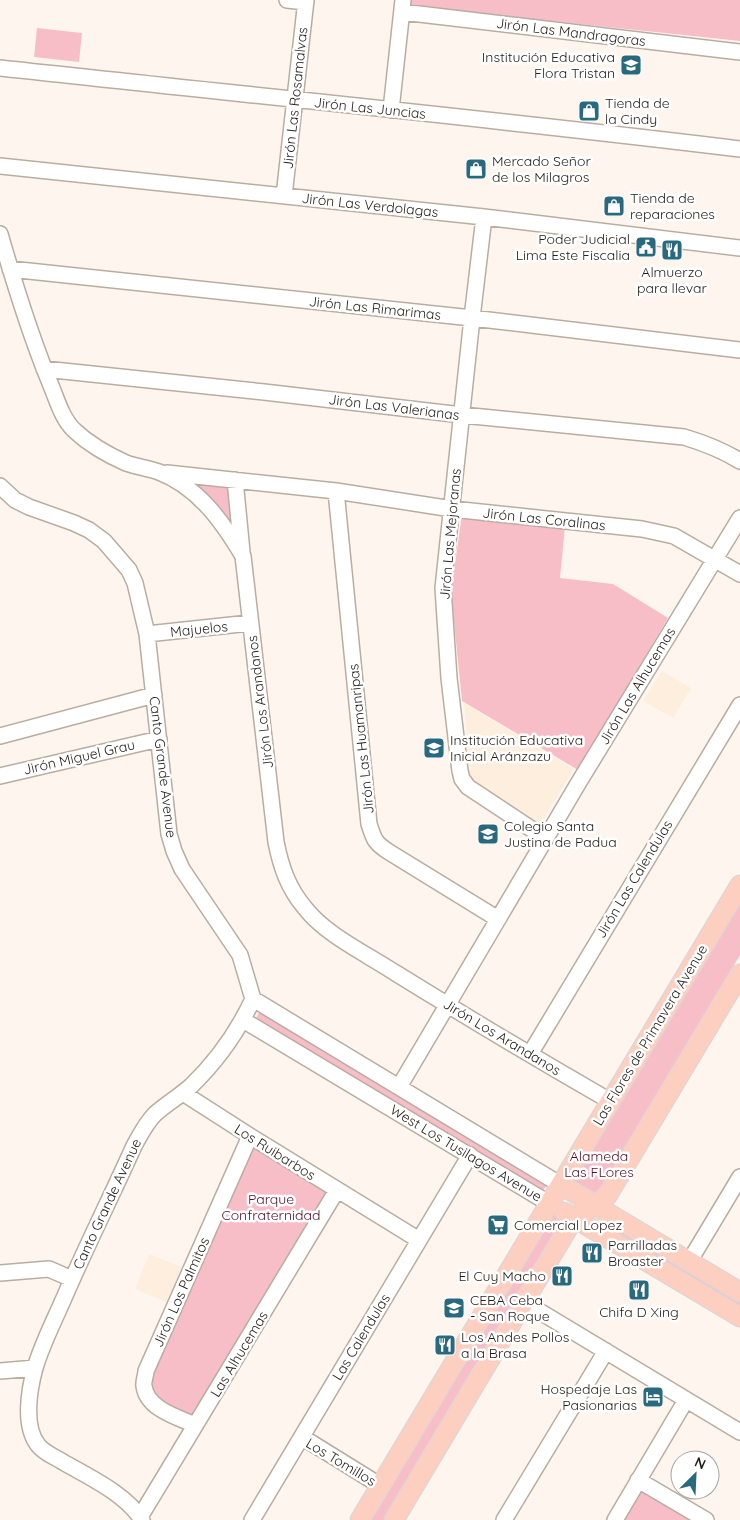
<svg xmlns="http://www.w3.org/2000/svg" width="740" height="1520" viewBox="0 0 740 1520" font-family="Quicksand,sans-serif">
  <rect width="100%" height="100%" fill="#fef6ee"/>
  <path fill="#fdeede" d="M662,671L691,688L673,718L643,701Z
    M464,703L574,769L539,826L473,782L470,774Z
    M149,1254L182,1267L166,1302L135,1289Z"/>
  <path fill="#f8bec8" d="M410,0H740V41L410,6Z
    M37,28L82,33L79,62L34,57Z
    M195,480L231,485L236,524L230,525L192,487Z
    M462,514L565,526L560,578L613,584L668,618L578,770L462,701L451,592Z
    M740,899V955L599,1192L595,1193L574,1181L573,1177Z
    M260,1011L548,1183L541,1194L255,1020Z
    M259,1148L329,1192L192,1416H184L154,1395L151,1385L154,1371L250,1149Z
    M554,1214L564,1220L386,1520H369Z
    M605,1220L740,1298V1309L602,1225Z
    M642,1489L694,1520H624Z"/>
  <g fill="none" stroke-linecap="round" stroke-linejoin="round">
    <g stroke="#b9ada0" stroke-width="18">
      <path id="minor" d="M287,0L306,2
        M402,12L740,52
        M0,68C247,95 494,119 740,149
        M391,110L403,0
        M0,166L484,217L740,248
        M284,196L306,0
        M484,217L472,318L443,588L449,678L460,771L462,779L468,787L545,838
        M0,234C15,286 31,338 52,388C58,403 63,420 75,431C89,444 108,455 126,463C137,467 148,468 159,472C198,487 222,521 243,556L276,842C281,867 288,888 305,908C326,935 365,953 394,972C465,1016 537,1059 610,1101
        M10,269L472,318L740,350
        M44,369L264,392L462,415L684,437C704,443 722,450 740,461
        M167,473L336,491L452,509L642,529L674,536L740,574
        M235,480L242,552
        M0,486L15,500L29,507L74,523L89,530L104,541L129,570L135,583L147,634L169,834L174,851L182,869L240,955L253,999C238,1031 217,1061 191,1086C180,1096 166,1104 155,1114C146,1123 140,1135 134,1146C111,1197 86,1247 64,1298C54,1321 42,1344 35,1368C29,1390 23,1426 38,1445C44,1453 55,1457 63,1462C89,1477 126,1494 142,1520
        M336,491L369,824C374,840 375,843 389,852L498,919
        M147,634L250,623
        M0,736L154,695
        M0,776L159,739
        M253,999L561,1185
        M243,1020L550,1204
        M530,1054L740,705
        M399,1087L579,782L740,518
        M183,1093L250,1136L419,1240
        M689,1262L740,1177
        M0,1273L49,1269L72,1279
        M524,1302L740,1432
        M0,1371L35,1368
        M195,1425C177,1417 147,1409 144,1386C143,1382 146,1375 146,1371L250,1136
        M302,1437L381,1486
        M638,1480L706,1520
        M140,1517L337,1190
        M252,1520L470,1155
        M504,1520L606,1351
        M615,1520L686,1400"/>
    </g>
    <g stroke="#d7d6d6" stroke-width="21">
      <path id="major" d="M561,1185L740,1292
        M564,1212L740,1317
        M360,1520L740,885
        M394,1520L574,1218L607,1196L740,974"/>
    </g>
    <use href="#minor" stroke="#fff" stroke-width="15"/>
    <use href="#major" stroke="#fdcfc1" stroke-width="19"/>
  </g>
  <defs>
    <g id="school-square" transform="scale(1.125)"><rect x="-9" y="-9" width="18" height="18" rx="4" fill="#29697d" stroke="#fff"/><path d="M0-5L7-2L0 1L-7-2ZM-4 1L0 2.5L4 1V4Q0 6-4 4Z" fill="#fff"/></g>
    <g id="shop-square" transform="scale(1.125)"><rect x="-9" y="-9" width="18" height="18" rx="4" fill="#29697d" stroke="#fff"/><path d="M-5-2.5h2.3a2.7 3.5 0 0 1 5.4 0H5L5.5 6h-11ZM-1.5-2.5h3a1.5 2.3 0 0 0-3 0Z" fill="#fff"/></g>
    <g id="civic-square" transform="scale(1.125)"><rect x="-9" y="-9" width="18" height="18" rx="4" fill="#29697d" stroke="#fff"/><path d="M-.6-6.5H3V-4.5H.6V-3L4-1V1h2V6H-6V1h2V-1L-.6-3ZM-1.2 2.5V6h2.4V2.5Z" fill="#fff"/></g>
    <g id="restaurant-square" transform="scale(1.125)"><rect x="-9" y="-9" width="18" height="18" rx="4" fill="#29697d" stroke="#fff"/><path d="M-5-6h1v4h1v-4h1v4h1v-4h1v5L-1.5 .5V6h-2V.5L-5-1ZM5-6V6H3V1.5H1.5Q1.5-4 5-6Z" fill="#fff"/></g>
    <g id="supermarket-square" transform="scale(1.125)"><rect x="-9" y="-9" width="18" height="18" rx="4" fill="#29697d" stroke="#fff"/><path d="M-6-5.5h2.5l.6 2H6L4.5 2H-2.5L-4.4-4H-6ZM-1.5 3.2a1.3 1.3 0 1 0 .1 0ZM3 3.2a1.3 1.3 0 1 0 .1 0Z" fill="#fff"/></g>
    <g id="hotel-square" transform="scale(1.125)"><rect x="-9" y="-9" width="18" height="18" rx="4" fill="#29697d" stroke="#fff"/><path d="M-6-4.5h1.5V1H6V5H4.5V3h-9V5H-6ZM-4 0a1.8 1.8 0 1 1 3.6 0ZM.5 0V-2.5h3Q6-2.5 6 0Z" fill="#fff"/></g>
  </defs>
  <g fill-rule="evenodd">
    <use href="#school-square" x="631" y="65"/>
    <use href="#shop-square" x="589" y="111"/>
    <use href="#shop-square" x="476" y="169"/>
    <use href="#shop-square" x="614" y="206"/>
    <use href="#civic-square" x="646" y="247"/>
    <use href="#restaurant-square" x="672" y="250"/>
    <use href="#school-square" x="434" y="748"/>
    <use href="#school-square" x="488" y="834"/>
    <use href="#supermarket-square" x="498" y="1225"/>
    <use href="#restaurant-square" x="592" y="1253"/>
    <use href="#restaurant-square" x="562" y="1276"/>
    <use href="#restaurant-square" x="639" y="1290"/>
    <use href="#school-square" x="454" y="1308"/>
    <use href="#restaurant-square" x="445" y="1345"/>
    <use href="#hotel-square" x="653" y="1397"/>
  </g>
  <g text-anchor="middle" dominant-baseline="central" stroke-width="5" stroke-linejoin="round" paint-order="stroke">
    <g font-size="14" fill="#231e19" stroke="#fff">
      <text transform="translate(571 32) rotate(7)">Jirón Las Mandragoras</text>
      <text transform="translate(295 98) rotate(-84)">Jirón Las Rosamalvas</text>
      <text transform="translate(370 108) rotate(6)">Jirón Las Juncias</text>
      <text transform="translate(370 205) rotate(6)">Jirón Las Verdolagas</text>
      <text transform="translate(375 308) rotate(6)">Jirón Las Rimarimas</text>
      <text transform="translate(394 407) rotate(7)">Jirón Las Valerianas</text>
      <text transform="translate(544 519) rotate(6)">Jirón Las Coralinas</text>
      <text transform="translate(450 534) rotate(-85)">Jirón Las Mejoranas</text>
      <text transform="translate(199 629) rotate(-6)">Majuelos</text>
      <text transform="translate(637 686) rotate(-59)">Jirón Las Alhucemas</text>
      <text transform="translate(260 702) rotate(-97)">Jirón Los Arandanos</text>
      <text transform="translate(361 739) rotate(-96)">Jirón Las Huamanripas</text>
      <text transform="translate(79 757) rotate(-13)">Jirón Miguel Grau</text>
      <text transform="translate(163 767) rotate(83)">Canto Grande Avenue</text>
      <text transform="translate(634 879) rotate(-59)">Jirón Las Calendulas</text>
      <text transform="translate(650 1035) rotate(-59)">Las Flores de Primavera Avenue</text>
      <text transform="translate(502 1037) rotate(31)">Jirón Los Arandanos</text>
      <text transform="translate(275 1152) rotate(32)">Los Ruibarbos</text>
      <text transform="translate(466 1153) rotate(31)">West Los Tusilagos Avenue</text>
      <text transform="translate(107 1204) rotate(-65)">Canto Grande Avenue</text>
      <text transform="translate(181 1292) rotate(-66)">Jirón Los Palmitos</text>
      <text transform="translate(361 1337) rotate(-59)">Las Calendulas</text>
      <text transform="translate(239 1354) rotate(-59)">Las Alhucemas</text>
      <text transform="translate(341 1462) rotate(31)">Los Tomillos</text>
    </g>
    <g font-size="14" fill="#231e19" stroke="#fff" text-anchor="start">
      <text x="615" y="57" text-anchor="end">Institución Educativa<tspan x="615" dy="16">Flora Tristan</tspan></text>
      <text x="605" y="103">Tienda de<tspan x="605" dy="16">la Cindy</tspan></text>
      <text x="492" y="161">Mercado Señor<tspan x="492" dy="16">de los Milagros</tspan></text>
      <text x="630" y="198">Tienda de<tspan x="630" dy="16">reparaciones</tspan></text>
      <text x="630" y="239" text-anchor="end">Poder Judicial<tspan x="630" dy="16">Lima Este Fiscalia</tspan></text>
      <text x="672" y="272" text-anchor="middle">Almuerzo<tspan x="672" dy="16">para llevar</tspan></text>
      <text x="450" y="740">Institución Educativa<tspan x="450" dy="16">Inicial Aránzazu</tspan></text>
      <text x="504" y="826">Colegio Santa<tspan x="504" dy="16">Justina de Padua</tspan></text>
      <text x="514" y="1225">Comercial Lopez</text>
      <text x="608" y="1245">Parrilladas<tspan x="608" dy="16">Broaster</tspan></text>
      <text x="546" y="1276" text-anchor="end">El Cuy Macho</text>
      <text x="470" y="1300">CEBA Ceba<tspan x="470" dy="16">- San Roque</tspan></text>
      <text x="639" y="1312" text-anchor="middle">Chifa D Xing</text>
      <text x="461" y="1337">Los Andes Pollos<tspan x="461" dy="16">a la Brasa</tspan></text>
      <text x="637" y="1389" text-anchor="end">Hospedaje Las<tspan x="637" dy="16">Pasionarias</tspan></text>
    </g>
    <g font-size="14" fill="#571127" stroke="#fff">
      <text x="599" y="1156">Alameda<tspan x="599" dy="16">Las FLores</tspan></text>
      <text x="271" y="1199">Parque<tspan x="271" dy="16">Confraternidad</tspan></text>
    </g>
  </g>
  <g transform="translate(695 1475) rotate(24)"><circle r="24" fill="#ffffff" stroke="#a7a5a3"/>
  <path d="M0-4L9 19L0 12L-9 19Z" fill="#29697d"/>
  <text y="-8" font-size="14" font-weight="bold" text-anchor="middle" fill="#231e19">N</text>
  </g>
</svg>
